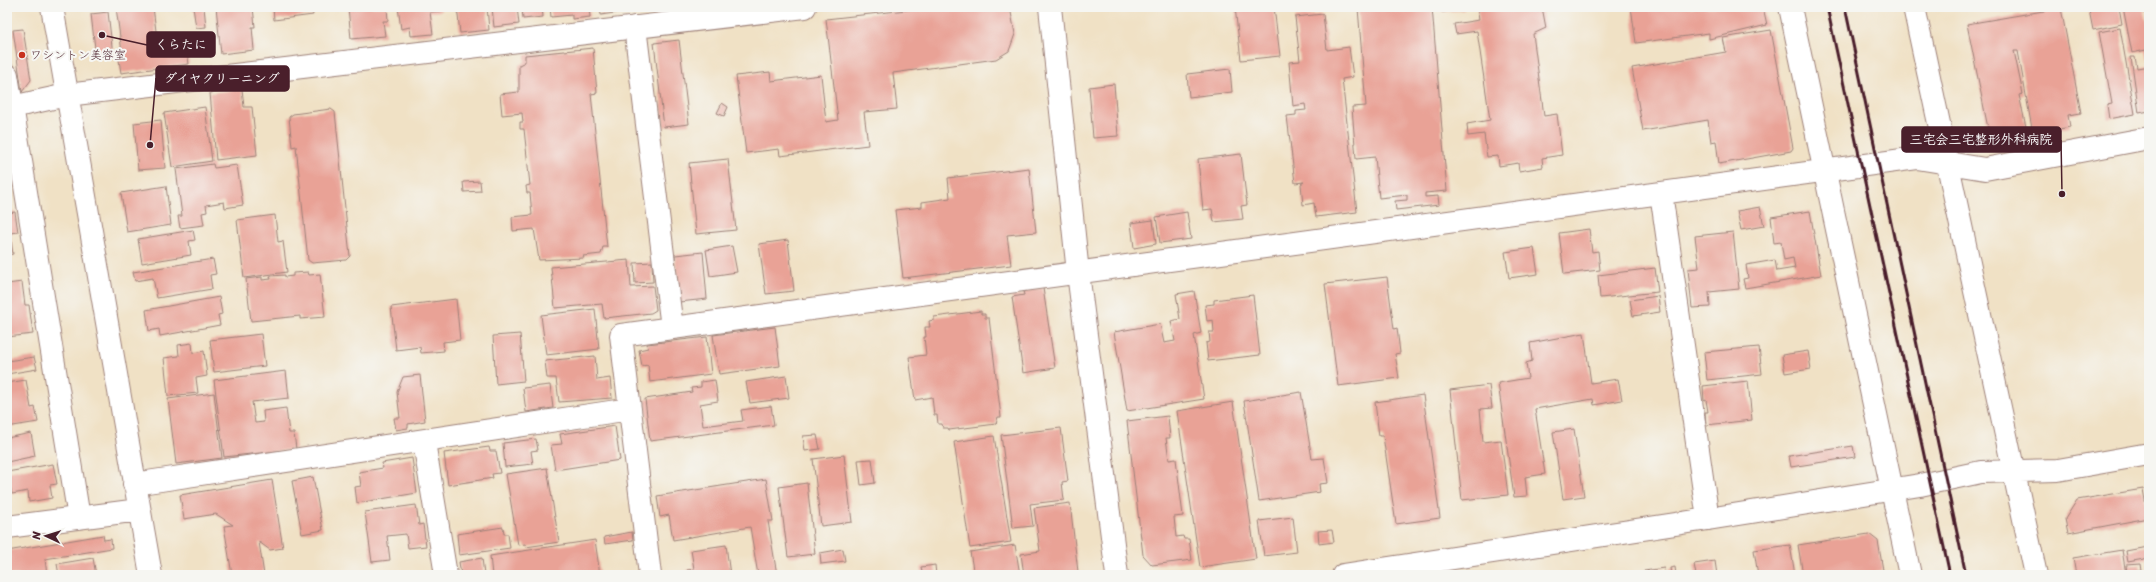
<svg xmlns="http://www.w3.org/2000/svg" width="2156" height="582" viewBox="0 0 2156 582" font-family="Sriracha,'Klee One',sans-serif">
  <rect width="100%" height="100%" fill="#f6f6f2"/>
  <filter id="ink" filterUnits="userSpaceOnUse"><feTurbulence type="fractalNoise" baseFrequency=".025" numOctaves="2"/><feDisplacementMap in="SourceGraphic" scale="8" xChannelSelector="R" yChannelSelector="G"/><feConvolveMatrix kernelMatrix="1 2 1 2 8 2 1 2 1" color-interpolation-filters="sRGB"/></filter>
  <filter id="wash" filterUnits="userSpaceOnUse"><feTurbulence type="fractalNoise" baseFrequency=".012" numOctaves="4" result="noise"/><feDisplacementMap in="SourceGraphic" scale="16" xChannelSelector="R" yChannelSelector="G"/><feGaussianBlur stdDeviation="0.9" result="paint"/><feColorMatrix in="noise" values="0 0 0 0 0 0 0 0 0 0 0 0 0 0 0 0 0 1.4 0 .05"/><feComposite in="paint" operator="in"/></filter>
  <g filter="url(#wash)">
    <rect width="100%" height="100%" fill="#f0e1c5"/>
    <g id="blocks">
      <path fill="#e9a296" d="M116,7H153L158,47L173,45V40L185,38L189,64L121,73L118,53L122,52Z
        M193,7H204L206,27L196,28Z
        M216,7H253L255,27H252L254,50L221,54Z
        M273,7H312L313,15L274,20Z
        M348,7H387L388,21H383L385,36L351,39Z
        M398,7H440L441,11L430,12L433,34L411,36L410,27L401,29Z
        M457,7H487L489,30L460,33Z
        M492,7H517L519,24L494,27Z
        M522,7H542L543,17L523,19Z
        M550,7H589L590,17L572,19V15L551,17Z
        M600,7H641V9L601,15Z
        M649,7H672V8L650,11Z
        M933,7H1010L1015,34L1009,51L996,59L893,73L897,109L864,112L868,145L780,156L779,149L746,153L736,76L770,72L771,81L821,75L826,122L838,120L826,19Z
        M1235,7H1274L1280,56L1241,60Z
        M1369,7H1432L1447,191L1425,193V197L1438,196L1439,205L1396,210L1395,201L1407,200V195L1379,198L1375,157L1356,159L1352,107L1366,106L1358,8Z
        M1442,7H1464V10L1442,12Z
        M1477,7H1542L1546,28L1533,34L1544,116L1557,114L1562,155L1542,158L1543,167L1519,171L1518,163L1499,166L1498,156L1487,157L1484,134L1468,136L1467,124L1490,120L1477,31L1456,34L1454,24L1479,20Z
        M1631,7H1763L1767,25L1709,39V33L1636,43Z
        M2104,7H2119L2122,24L2093,30L2089,10Z
        M2123,7H2144L2149,31V63L2146,50L2132,53Z
        M2061,8L2081,113L2068,115L2070,127L2033,134L2018,51H2014L2023,94L2019,95L2028,136L1996,142L1990,138L1967,24Z
        M108,12L113,55L96,57L91,14Z
        M1323,14L1327,50L1349,47L1353,77L1342,79L1357,212L1316,217L1314,203L1303,205L1301,184L1304,182L1295,183L1287,116L1296,115V111L1306,110L1305,104L1293,106L1289,62L1300,61L1295,17Z
        M2120,28L2135,114L2109,119L2107,105L2112,104L2099,32Z
        M23,29L31,80L22,92L13,30Z
        M1771,30L1793,148L1791,151L1719,164L1716,141L1711,142L1708,120L1643,131L1632,68L1726,52L1723,38Z
        M679,40L689,124L664,127L654,43Z
        M593,48L597,93L591,94L607,247H603L601,254L583,256L584,258L539,260L534,229L513,231L512,217L532,215L530,193H527L526,186L530,185L524,129H520V122H523L522,113L502,115L500,94L519,92V65L525,62V55Z
        M2131,57H2135L2137,68L2149,66V111L2139,113Z
        M1230,69L1232,92L1189,97L1187,74Z
        M1114,84L1118,136L1093,138L1089,87Z
        M242,89L244,107H252L257,155L216,160L210,93Z
        M722,103L728,107L724,116L717,113Z
        M205,107L212,161L172,167L164,113Z
        M331,109L335,112L350,256L346,260L312,263L308,260L296,146L292,147L289,117L293,114Z
        M161,120L165,168L138,170L134,123Z
        M1241,154L1247,205L1241,206L1243,219L1214,222L1212,209L1203,210L1198,159Z
        M728,159L736,230L696,234L689,163Z
        M213,164L214,168L237,165L243,205L225,208L224,202L206,205L207,212L202,213L204,225L180,228L178,216H182L176,169Z
        M1029,168L1036,232L1007,235L1011,265L903,278L895,210L922,207V202L950,198L948,178Z
        M7,173L11,197H7Z
        M480,181L481,191L464,192L463,182Z
        M166,186L171,225L127,232L121,193Z
        M1760,207L1764,226L1741,230L1737,211Z
        M1810,211L1821,275L1745,288L1743,279L1748,278L1746,265L1775,260L1777,271L1795,268L1793,258L1784,260L1781,242L1774,243L1771,217Z
        M15,212L18,232L10,233L13,254L7,255V213Z
        M1187,212L1191,239L1160,243L1156,217Z
        M275,215L278,242L283,241L287,272L244,278L237,220Z
        M1153,220L1156,244L1134,248L1131,223Z
        M1589,229L1592,252L1598,251L1600,270L1564,274L1559,233Z
        M193,230L195,240L189,241L191,255L142,263L138,239Z
        M1733,232L1739,289L1709,292L1710,307L1692,308L1688,269L1699,268L1695,236Z
        M788,240L794,291L766,294L759,244Z
        M732,246L737,272L710,276L706,250Z
        M1534,248L1538,274L1509,278L1505,252Z
        M703,252L707,299L679,302L675,255Z
        M213,259L216,274L210,275L212,289L157,298L153,278L135,281L133,272Z
        M629,260L631,287L653,286L656,310L651,313L604,318L602,304L555,308L551,267Z
        M652,262L653,282L635,283L634,263Z
        M1655,268L1658,292L1600,298L1598,275Z
        M308,272L309,275L320,274L325,317L300,319V316L251,321L246,279L262,277V280L271,279L270,276L285,275V277L293,276V273Z
        M1387,277L1394,329L1397,328L1400,353L1395,354L1399,378L1338,386L1325,284Z
        M22,282L25,305H29L33,334L7,337V284Z
        M1043,288L1055,368L1023,373L1012,297L1024,295L1023,291Z
        M1194,291L1201,333L1194,335L1204,399L1127,411L1114,332L1160,324L1164,343L1175,341L1171,321L1180,319L1176,294Z
        M1253,295L1260,355L1208,361L1206,343L1210,342L1209,332H1214L1213,320L1207,321L1205,305L1214,304V300Z
        M1658,296L1660,312L1633,316L1630,300Z
        M219,297L222,314L218,315L220,325L160,336L159,329L149,331L146,310Z
        M456,299L460,340L443,342L444,351L421,353L420,347L396,350L391,307Z
        M595,309L599,349L546,355L541,315Z
        M981,311V314H985V318H989L1001,417H998L996,424L949,430L948,428H943L942,424H938L937,415H934L932,397L915,400L909,357L926,355L924,337H926L925,327H930L929,321L934,320V317Z
        M775,327L780,366L719,374L713,335Z
        M1584,333L1591,383L1618,379L1622,400L1594,405L1593,399L1535,409L1545,474L1525,477L1527,496L1514,497L1498,383L1528,378L1526,363L1532,361L1530,343Z
        M261,334L265,366L214,372L210,340Z
        M520,334L524,381L496,384L493,336Z
        M707,337L711,374L650,382L648,365L642,366L639,350L648,348L647,344Z
        M192,343L193,353L204,351L207,376L196,378L198,393L168,396L164,358L179,356L178,345Z
        M1759,347L1762,374L1707,380L1704,352Z
        M1808,351L1811,369L1785,373L1782,355Z
        M595,356L597,380L610,378L612,398L559,402L556,378H547L545,361Z
        M34,357L37,369L7,374V361Z
        M286,371L289,398L252,402L255,423L264,422L263,411L286,408L289,433H294L296,449L224,457L214,380Z
        M420,375L425,421L408,424V428L396,430L394,418H400L397,392L403,377Z
        M786,376L789,398L750,403L746,382Z
        M26,380L31,408L35,407L38,422L7,427V383Z
        M715,380L718,401L700,404L703,426L743,421L741,410L771,406L774,425L650,441L645,399L692,392L691,388L701,387V382Z
        M1748,381L1752,420L1706,425L1705,412H1708L1706,400L1704,401L1703,386Z
        M550,385L553,408L526,412L523,388Z
        M1489,385L1492,408L1480,409L1483,442L1501,440L1508,495L1462,500L1450,390Z
        M1301,392L1312,459L1324,458L1328,483L1319,484L1320,492L1259,501L1244,401Z
        M214,393L222,458L176,464L168,399Z
        M1423,395L1440,518L1396,524L1383,436H1379L1375,402Z
        M1233,402L1256,559L1200,567L1177,411Z
        M1168,416L1170,438H1166L1169,460L1176,459L1183,516L1174,517L1176,537L1183,536L1184,539H1189L1192,560L1152,565L1143,555L1127,421Z
        M615,426L620,460L555,470L551,445L562,444L560,434Z
        M1061,428L1068,481L1062,482L1064,500L1030,504L1033,526L1013,528L1001,435Z
        M1574,429L1584,496L1563,499L1553,432Z
        M31,433L35,456L7,462V438Z
        M817,435L820,449L805,451L803,436Z
        M994,436L1011,542L970,548L954,442Z
        M536,439L538,450L531,451L533,464L505,467L503,443Z
        M1853,446L1855,457L1791,467L1789,456Z
        M489,447L490,451H496L500,473L492,474L493,478L448,485L444,453Z
        M844,455L852,522L821,526L813,459Z
        M412,458L417,493L357,503L355,487L361,486L359,472L383,468L382,463Z
        M872,459L875,483L861,485L858,460Z
        M53,464L57,484L50,485L52,498L29,502L28,491L12,494L7,472Z
        M547,468L559,542L526,547L525,544L518,545L506,474Z
        M313,477L323,530L302,534L292,481Z
        M766,479L773,521H768L777,575H758L750,527L673,540L669,515L660,517L657,496Z
        M272,480L283,548L270,550L259,542L264,575H232L224,526L233,525L216,514L184,519L180,495Z
        M807,483L815,554L788,557L779,487Z
        M2143,489L2148,518L2068,533L2065,519L2077,500Z
        M1070,503L1078,572L1076,575H1024L1021,554L1040,551L1034,508Z
        M416,505L419,525L423,524L426,546L408,548L406,534L387,536L390,560L372,562L365,512Z
        M1293,517L1297,552L1264,556L1259,521Z
        M503,527L504,534H508L510,548L459,555L457,534Z
        M1332,530L1334,542L1319,544L1318,531Z
        M632,532L633,540L605,544L604,537Z
        M1869,534L1878,541L1883,570L1858,575H1803L1798,545Z
        M103,535L104,540L111,539L112,548L45,559L47,575H7V551Z
        M595,540L600,575H492L490,556Z
        M726,545L730,575H688L687,570L694,569L691,550Z
        M1015,545L1020,575H974L970,552Z
        M1790,545L1795,575H1758L1754,550Z
        M2147,547L2149,548V558L2128,562L2126,551Z
        M843,549L845,561L821,564L820,553Z
        M2122,550L2126,574L2076,575L2073,558Z
        M93,558L96,575H59L57,564Z
        M482,558L484,575H461L459,562Z
        M1715,561L1717,575H1696L1694,564Z
        M2140,564L2141,571L2127,572L2126,565Z
        M935,565L936,575H923L921,567Z
        M1675,567L1676,575H1671L1670,568Z
        M1664,568L1665,575H1645L1644,571Z"/>
    </g>
  </g>
  <g filter="url(#ink)">
    <use href="#blocks" fill-opacity="0" stroke="#9d8078" stroke-width="1"/>
    <g fill="none" stroke-linecap="round" stroke-linejoin="round">
      <g stroke="#9d8078" stroke-width="24">
        <path id="minor" d="M52,7L151,575
          M1050,7L1078,273L1117,575
          M1790,7L1910,575
          M1914,7L2036,575
          M635,27L672,328
          M7,75L79,518
          M7,108L67,95L805,7
          M1661,193L1708,519
          M424,442L446,575
          M134,484L630,409
          M7,527L139,510
          M650,575L621,335L1917,158L1985,169L2149,138
          M1343,575L1708,519L1920,485L1981,472L2058,470L2149,454"/>
      </g>
      <use href="#minor" stroke="#fff" stroke-width="22"/>
      <path stroke="#4a1f2b" stroke-width="3" d="M1827,7L1950,575
        M1845,7L1966,575"/>
    </g>
  </g>
  <circle fill="#c8321e" stroke="#f6f6f2" stroke-width="1.5" cx="22" cy="55" r="4"/>
  <g text-anchor="middle" dominant-baseline="central" stroke-width="4" stroke-linejoin="round" paint-order="stroke">
    <g font-size="12" fill="#4a1f2b" stroke="#f6f6f2" text-anchor="start">
      <text x="30" y="55">ワシントン美容室</text>
    </g>
  </g>
  <path fill="none" stroke="#4a1f2b" stroke-width="1.5" d="M102 35L147 45M150 145L156 78M2062 194L2061 140"/>
  <g fill="#4a1f2b" stroke="#f6f6f2" stroke-width="1.5">
    <circle cx="102" cy="35" r="4"/>
    <circle cx="150" cy="145" r="4"/>
    <circle cx="2062" cy="194" r="4"/>
  </g>
  <g fill="#4a1f2b" stroke="#4a1f2b" stroke-width="1.5">
    <rect x="147" y="32" width="68" height="25" rx="4"/>
    <rect x="156" y="66" width="133" height="25" rx="4"/>
    <rect x="1902" y="127" width="159" height="25" rx="4"/>
  </g>
  <g font-size="13" text-anchor="middle" font-weight="bold" fill="#fff">
    <text x="181" y="49">くらたに</text>
    <text x="222" y="83">ダイヤクリーニング</text>
    <text x="1981" y="144">三宅会三宅整形外科病院</text>
  </g>
  <rect width="2156" height="582" fill="none" stroke="#f6f6f2" stroke-width="24"/>
  <g transform="translate(46 536) rotate(274)" stroke="#f6f6f2" stroke-width="3" paint-order="stroke">
  <path d="M0-3L7 15L0 10L-7 15Z" fill="#4a1f2b"/>
  <text y="-6" font-size="11" font-weight="bold" text-anchor="middle" fill="#4a1f2b">N</text>
  </g>
</svg>
